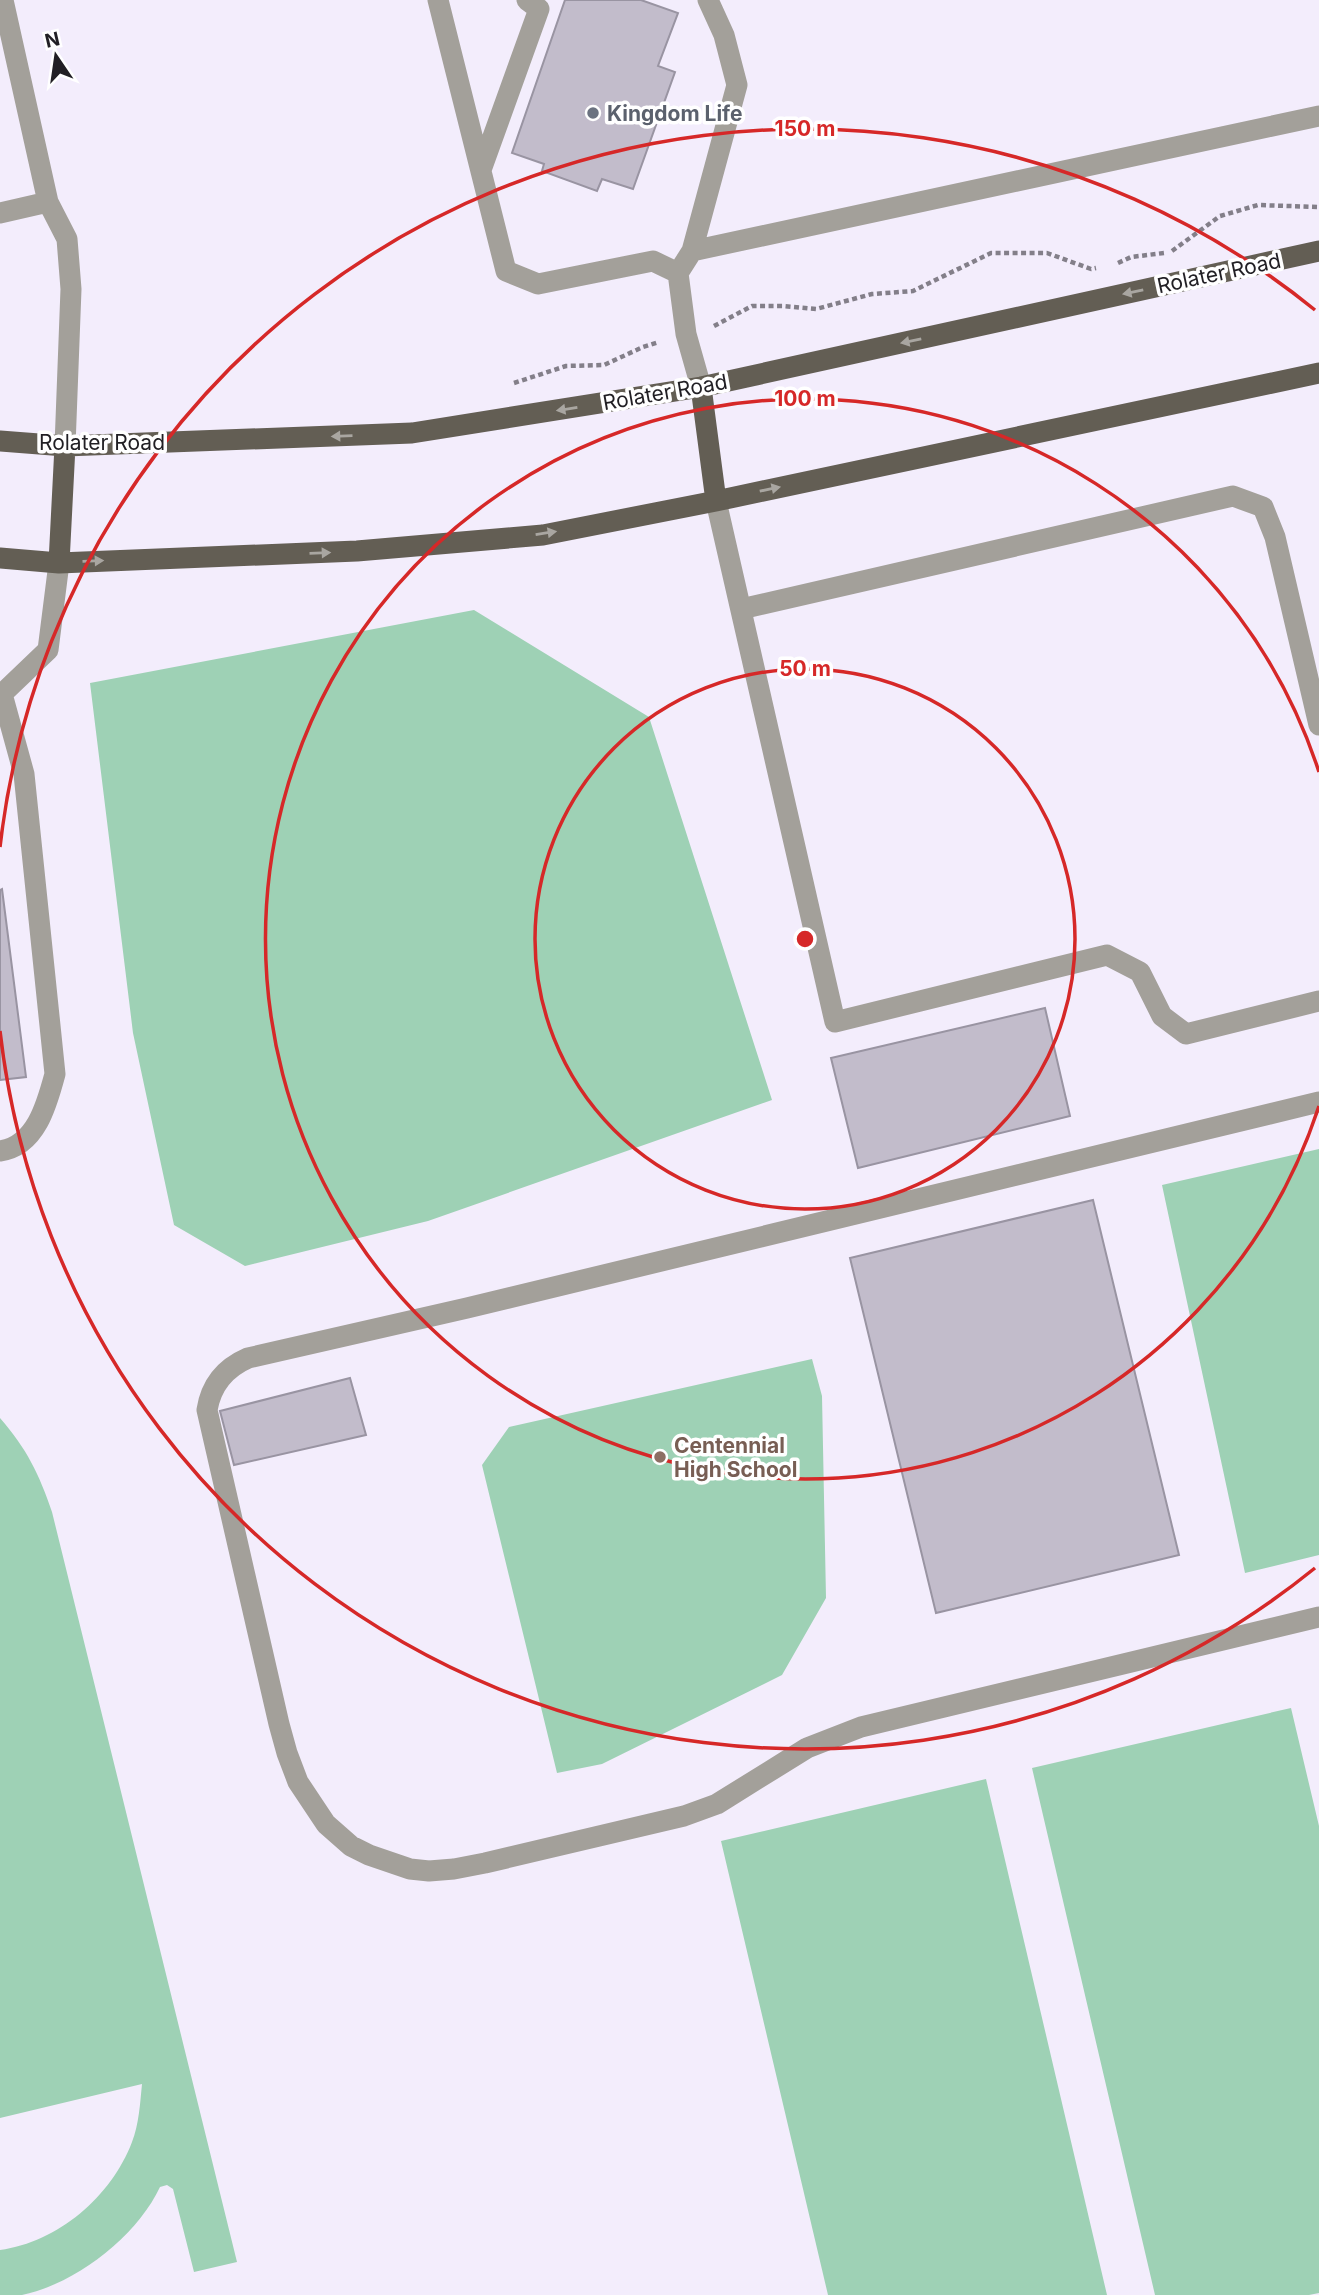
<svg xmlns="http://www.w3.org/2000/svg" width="1319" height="2295" viewBox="0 0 1319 2295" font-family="Inter,sans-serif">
  <rect width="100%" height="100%" fill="#f3edfc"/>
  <path fill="#9ed1b5" d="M474,610L649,717L772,1100L428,1221L245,1266L174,1225L133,1033L90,683Z
    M1319,1149V1555L1245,1573L1162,1185Z
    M812,1359L822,1396L826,1598L782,1675L602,1764L557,1773L482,1465L509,1427Z
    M0,1418C27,1449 39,1474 52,1512L237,2262L194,2272L173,2189L167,2185L160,2187C137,2236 76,2284 22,2295C15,2295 7,2295 0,2295V2250C58,2242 111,2197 132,2142C139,2124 140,2104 142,2084L0,2118Z
    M1291,1708L1319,1826V2293L1309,2295H1155L1032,1768Z
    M986,1779L1107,2295H828L721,1841Z"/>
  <path fill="#c2bccb" stroke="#9994a2" stroke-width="2" d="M565,0H641L678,13L658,66L675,72L633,189L602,179L597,191L542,171L544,164L512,153Z
    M2,889L26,1077L0,1080V890Z
    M1045,1008L1070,1116L858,1168L831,1058Z
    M1093,1200L1179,1555L936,1613L850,1258Z
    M350,1378L366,1435L234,1465L220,1411Z"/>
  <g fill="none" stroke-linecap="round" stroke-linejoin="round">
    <path stroke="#837f89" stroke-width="4.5" stroke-dasharray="5 3.5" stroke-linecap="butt" d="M1172,251L1220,216L1258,205L1319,207
      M1118,263L1131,257L1164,253
      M714,326L752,306H783L816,309L872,294L913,291L991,253H1047L1091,269L1096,268
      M514,383L566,366L604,365L643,347L659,342"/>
    <path stroke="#a3a09a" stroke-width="21" d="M3,0L48,202L67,239L71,289L65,446
      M438,0L506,271L538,284L653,261L678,273
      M481,170L539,9L527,0
      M0,213L48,202
      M692,251L737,85L724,35L708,0
      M701,387L686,334L678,273L692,251L1319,116
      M716,501L835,1022L1107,955L1140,972L1162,1016L1186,1034L1319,1001
      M741,609L1233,496L1263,507L1275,537L1319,725
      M0,694H2L48,650L59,563
      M1319,1102L467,1308L248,1358C225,1368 211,1385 207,1410L279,1724L287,1753L298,1782L326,1824L351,1846L369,1855L410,1869L429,1871L454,1869L485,1863L684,1816L717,1804L807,1748L861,1727L1319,1617
      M0,1151C36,1146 47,1104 55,1074L24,774L2,694"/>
    <path stroke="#635e54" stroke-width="21" d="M701,387L716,501
      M0,441L65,446L412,433L701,387L1319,251
      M0,558L59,563L357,551L543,535L716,501L1319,373
      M59,563L65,446"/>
  </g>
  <defs><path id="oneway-solid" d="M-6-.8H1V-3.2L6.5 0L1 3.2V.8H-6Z" transform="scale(1.75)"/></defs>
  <g fill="#a9a6a1">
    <use href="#oneway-solid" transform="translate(1133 292) rotate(168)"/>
    <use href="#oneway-solid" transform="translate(911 341) rotate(168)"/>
    <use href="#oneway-solid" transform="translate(567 409) rotate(171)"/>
    <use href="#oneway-solid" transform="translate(342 436) rotate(178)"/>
    <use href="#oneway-solid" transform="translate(770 489) rotate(-12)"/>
    <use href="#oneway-solid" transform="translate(546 533) rotate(-9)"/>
    <use href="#oneway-solid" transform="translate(320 553) rotate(-2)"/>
    <use href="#oneway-solid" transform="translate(93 561) rotate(-2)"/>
  </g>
  <g fill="none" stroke="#d62828" stroke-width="3.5">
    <circle cx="805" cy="939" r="270"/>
    <path d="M1319 1106A540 540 0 1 1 1319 772"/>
    <path d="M1315 1568A810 810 0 0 1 0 1031M0 847A810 810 0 0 1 1315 310"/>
  </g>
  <circle fill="#6b7280" stroke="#fff" stroke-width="2.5" cx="593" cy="113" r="7"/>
  <circle fill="#8d6e63" stroke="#fff" stroke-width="2.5" cx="660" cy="1457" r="7"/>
  <g text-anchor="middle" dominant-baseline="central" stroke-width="7" stroke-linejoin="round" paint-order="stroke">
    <g font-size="21" font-weight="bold" fill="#5b616d" stroke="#fff" text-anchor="start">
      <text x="607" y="113">Kingdom Life</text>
    </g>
    <g font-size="21" fill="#211f24" stroke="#fff">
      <text transform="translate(1219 273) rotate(-12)">Rolater Road</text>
      <text transform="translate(665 392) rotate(-10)">Rolater Road</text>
      <text x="102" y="442">Rolater Road</text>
    </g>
    <g font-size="21" font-weight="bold" fill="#785e54" stroke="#fff" text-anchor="start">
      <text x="674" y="1445">Centennial<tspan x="674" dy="24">High School</tspan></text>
    </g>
  </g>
  <circle cx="805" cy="939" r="10" fill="#d62828" stroke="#fff" stroke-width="3.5"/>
  <g font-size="21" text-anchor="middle" font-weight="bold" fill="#d62828" stroke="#fff" stroke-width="7" stroke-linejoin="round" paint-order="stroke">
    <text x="805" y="136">150 m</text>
    <text x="805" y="406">100 m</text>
    <text x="805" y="676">50 m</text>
  </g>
  <g transform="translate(56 56) rotate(347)" stroke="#ffffff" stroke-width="5" paint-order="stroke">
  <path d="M0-5L12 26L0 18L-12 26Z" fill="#211f24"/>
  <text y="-10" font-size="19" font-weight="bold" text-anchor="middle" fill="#211f24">N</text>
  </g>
</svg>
